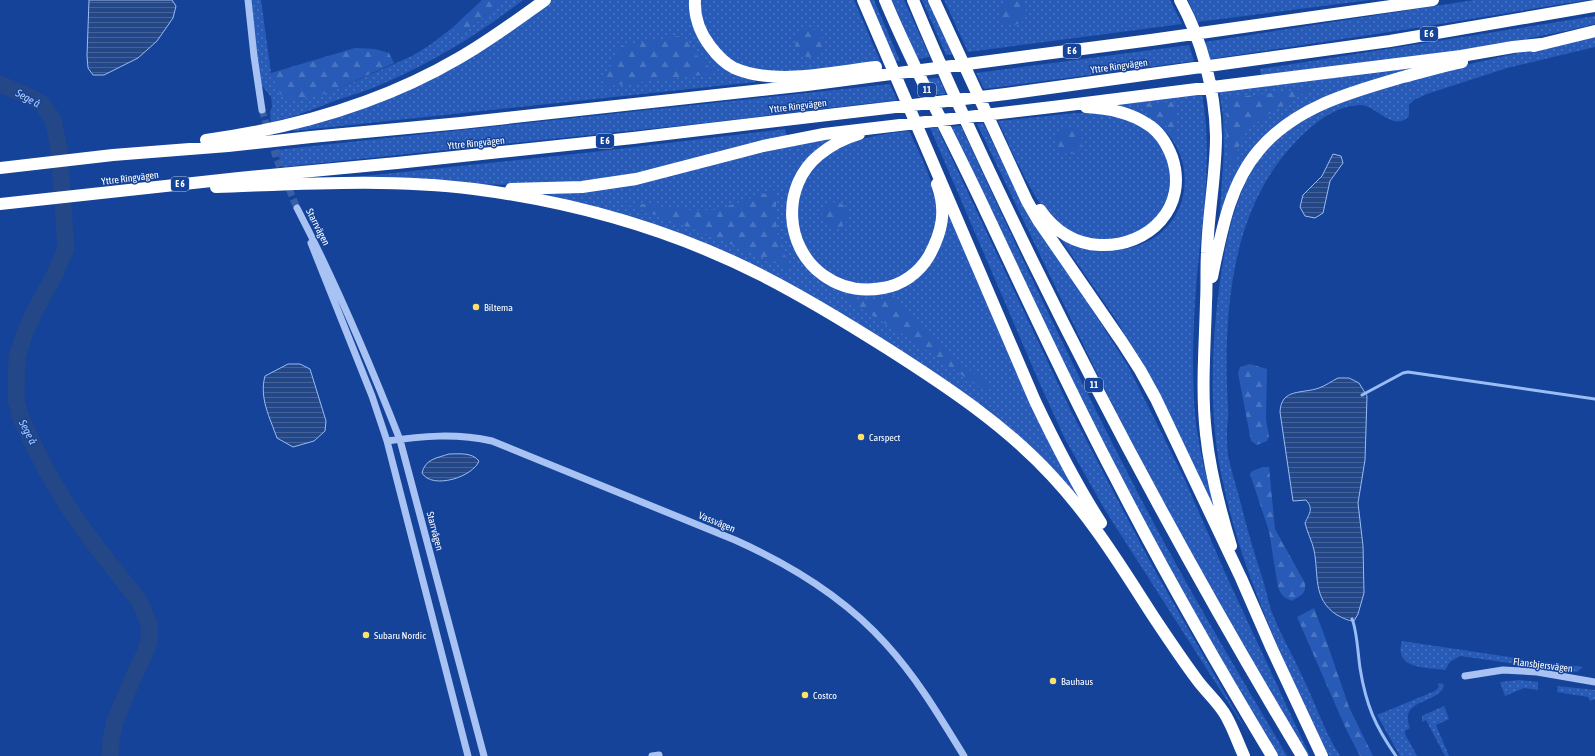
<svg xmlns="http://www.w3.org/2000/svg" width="1595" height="756" viewBox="0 0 1595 756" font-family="'Asap Condensed',sans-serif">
  <defs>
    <pattern id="green-dots" width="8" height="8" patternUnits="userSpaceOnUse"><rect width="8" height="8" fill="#285bb7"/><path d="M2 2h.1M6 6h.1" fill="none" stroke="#4874c2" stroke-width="1.8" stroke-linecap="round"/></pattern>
    <pattern id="forest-firs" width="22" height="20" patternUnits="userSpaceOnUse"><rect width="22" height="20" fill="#285bb7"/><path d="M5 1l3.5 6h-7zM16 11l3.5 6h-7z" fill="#4874c2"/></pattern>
    <pattern id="water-rules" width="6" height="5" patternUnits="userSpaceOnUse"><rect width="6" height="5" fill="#244787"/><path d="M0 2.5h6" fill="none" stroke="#456399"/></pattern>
  </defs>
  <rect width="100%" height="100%" fill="#144399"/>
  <path fill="url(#green-dots)" d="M251,0H261L271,73L335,90L412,56L430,45L452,28L460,35L505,0H523C479,34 432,63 380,85C366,91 352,95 337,100C314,109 295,117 271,122L270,112L272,107L271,97L260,83Z
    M551,0H690C693,19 695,44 712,57C725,67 742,73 756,82L294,131L293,129L379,101Z
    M700,0H854L881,63C858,66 835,68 812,70C794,71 777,73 760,71C734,67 708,44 702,18C701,12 701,6 700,0Z
    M868,0H874L900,61H895Z
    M892,0H904L930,57L918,59Z
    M922,0H928L953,54L946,55Z
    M944,0H1170L1182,24L968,52Z
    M1188,0H1370L1198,22Z
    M1474,0H1587L1416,28L1210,59L1205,42Z
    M1595,16V24C1485,51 1373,62 1261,76L1260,69Z
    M1595,37V47L1507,68L1427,94L1414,100L1409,105V116C1393,133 1375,104 1360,105C1332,106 1308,128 1291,147C1229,215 1223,320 1228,408C1229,415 1227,423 1227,431C1227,439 1227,447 1228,455C1231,471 1237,488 1241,504C1247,530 1255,555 1263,580C1266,590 1268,600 1271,610C1280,634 1293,655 1303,678C1316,704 1324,731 1340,756H1329C1286,667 1242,576 1222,478C1207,409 1212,325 1224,256C1232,211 1248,158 1287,129C1297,122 1310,116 1322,111C1334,105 1346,99 1358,95C1372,90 1387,87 1401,83C1429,75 1456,67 1483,61C1520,52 1558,46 1595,37Z
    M1189,45L1194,61L984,89L976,73Z
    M1427,64L1274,129L1219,226L1224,151L1223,117L1219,90Z
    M939,78L946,94L935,95L927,79Z
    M890,84L897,100L696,124L283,167L276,150Z
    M1202,94C1213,154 1203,215 1197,275C1193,325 1191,375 1196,424C1201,459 1210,493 1220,527L1153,382L1115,318L1059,237C1075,243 1092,251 1109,251C1125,250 1142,246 1155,237C1195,210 1194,151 1156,123C1142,112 1125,109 1108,105Z
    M1075,113C1092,113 1111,113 1126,119C1198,146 1176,246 1099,239C1085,238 1071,234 1059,225C1034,205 1012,151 998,121Z
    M983,123L1017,192L1128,366L1185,480L1227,577L1310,756H1307L1175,525L1104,388L977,124Z
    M961,126C1018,250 1076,374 1139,495C1185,584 1237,670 1287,756H1275L1129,498L949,127Z
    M937,127L1071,411L1154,569L1249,735L1105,510L1065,439L1039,382L930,128Z
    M785,129L787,136C719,153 650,175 580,182C503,190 424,179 346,178L584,153Z
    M909,131C921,156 935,183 937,211C937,223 934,233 930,243C928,247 926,253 923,257C899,287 851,294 821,267C811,259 806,248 802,237C800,232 797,227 797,222C795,210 799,195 804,184C824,144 868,135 909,131Z
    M841,136L789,194L786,209L788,233L792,244L803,263L818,279L851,294L869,295L935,257L942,241L945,202L1080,499L1019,439L782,280L542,195L577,192Z
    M1402,641L1523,659V661L1532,662V666L1460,656L1450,662L1445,670C1433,668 1403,669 1401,653C1400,649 1401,645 1402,641Z
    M1538,661L1583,667L1577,672L1534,666L1535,663H1538Z
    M1519,680L1538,682V690L1524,688L1505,696L1500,682Z
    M1438,683L1443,684L1444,686C1437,705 1398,698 1410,728L1405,731V734L1417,756H1400L1377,715L1435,691L1439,687Z
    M1558,686L1595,690V699L1590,701L1588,697L1557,692Z
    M1444,706L1449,719L1436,725L1449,756H1445L1426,720L1422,722V716Z"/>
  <path fill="url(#forest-firs)" d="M1000 12a13 13 0 1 1 26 0a13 13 0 1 1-26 0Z
    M482,0H505L460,35L452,28Z
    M795 43a14 14 0 1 1 28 0a14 14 0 1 1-28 0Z
    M684,35C692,53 702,63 718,73L601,87L619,47Z
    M355,48L375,49L389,53L394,63L335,90L317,96L293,100L280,94L271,73Z
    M1314,88C1294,99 1256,118 1243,137C1238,144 1234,166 1232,176L1226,131L1228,98Z
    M1174,102L1177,139C1165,122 1154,114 1136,104Z
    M1056 141a13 13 0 1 1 26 0a13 13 0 1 1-26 0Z
    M778,189C774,210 775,241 787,259C790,264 796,269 800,273L701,232L618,201L690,210H716Z
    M822 215a13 13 0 1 1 26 0a13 13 0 1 1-26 0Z
    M837,294C859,300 870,303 893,295C917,331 959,360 992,388L986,392L909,338Z
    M1250,364L1267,369L1266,420L1269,436L1267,441L1257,445L1251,441L1238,373L1240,367Z
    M1263,467H1269L1275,529L1305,583C1306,595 1301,595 1292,601C1284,598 1281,595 1278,587L1269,531L1250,474L1252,471Z
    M1314,608L1325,637L1349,707L1373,756H1360L1346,729L1297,617Z"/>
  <path fill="url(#water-rules)" stroke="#9abdf5" d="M89,0H172L176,6L173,18L157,41L138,58L104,75H93L88,68L87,56Z
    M1333,154L1341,156L1343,163L1330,181L1323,213L1315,218L1305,216L1300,207L1303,195L1322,176Z
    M288,364H300L310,369L326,421L325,431L314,441L293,447L277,438C270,418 259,398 265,376Z
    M1338,378H1349L1359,383L1367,396L1365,460L1358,503L1363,546L1364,593L1358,614L1354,621C1348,621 1343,618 1337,615C1312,599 1319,574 1314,550C1312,541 1307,532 1305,523C1309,514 1314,509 1306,500L1293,501L1280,412C1281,388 1302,394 1319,388C1325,386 1332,381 1338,378Z
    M449,454C459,454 472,452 479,461C473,477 432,490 422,473C425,459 437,458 449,454Z"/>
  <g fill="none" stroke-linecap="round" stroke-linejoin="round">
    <path stroke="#9abdf5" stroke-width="3" d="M1362,395L1403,373L1408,372L1595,399
      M1352,619C1357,630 1358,655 1360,668C1366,705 1375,726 1396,756"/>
    <path stroke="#244787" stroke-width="17" d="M0,84L24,94L41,103L53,119L59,149L66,248L53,278L34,312L24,335L17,358L16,399L21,419L46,470L67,505L89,537L140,602L149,624V641L145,653L132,680L115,721L111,740L110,756"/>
    <path stroke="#375fa8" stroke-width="7" stroke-dasharray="7 3.5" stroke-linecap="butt" d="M262,110L277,160L297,208"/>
    <path stroke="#a8c3f3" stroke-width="7" d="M248,0L254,56L262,110
      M297,208C336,283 369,361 400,440L484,756
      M311,243L372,396L387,441L468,756
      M387,441C422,436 456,433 492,441L735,540C791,565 845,598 886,644C917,678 940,717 964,756
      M1465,676L1503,670L1537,672L1595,682
      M652,756L659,755"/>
    <path stroke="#fff" stroke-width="12" d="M695,0C694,16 700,33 710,46C716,54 724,63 734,68C775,86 833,72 876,67
      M863,0L1035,401C1055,443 1076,484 1101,523
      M885,0C915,72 953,141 986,212C1028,301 1069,390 1115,477C1164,572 1217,665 1272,756
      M913,0C949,87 989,172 1030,256C1114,427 1204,593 1302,756
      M934,0L1027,201L1038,220L1122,342L1140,370L1156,399L1241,578L1272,649L1322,756
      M1180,0C1202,40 1215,90 1216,136C1216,175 1208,214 1207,253C1206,270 1207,286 1206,302C1205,346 1201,390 1206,434C1210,472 1220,510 1231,546
      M1534,46L1595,31
      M859,134C845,138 831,145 819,155C781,186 784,247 823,275C841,288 862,292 883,288C902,285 919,273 929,256C942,232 947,211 937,184
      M206,140C294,128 382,103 459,58C489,41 517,20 545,0
      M0,168L113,155L228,146L311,137L461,123L807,85L1151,40L1433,0
      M216,187C302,184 389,178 474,189C574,202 673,230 763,276C806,298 847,323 888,349C946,386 1005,425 1052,476C1094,521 1122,568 1155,619C1169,640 1183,661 1198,681C1207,693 1219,703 1226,716C1233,728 1238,743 1244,756
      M511,189L582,187L636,179L763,146L824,134L1061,106L1461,56L1513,47L1542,44
      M0,204L239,178L397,163L633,138L1006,94L1390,41L1595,6
      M1040,210C1054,230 1074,244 1100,245C1149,247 1189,207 1172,157C1167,144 1159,131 1147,124C1129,112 1106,108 1086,107
      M1212,277C1221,234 1229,185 1259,150C1295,107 1351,92 1403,77C1423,72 1442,66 1462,62"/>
  </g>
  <g fill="#ffe169" stroke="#144399" stroke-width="1.5">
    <circle cx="476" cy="307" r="4"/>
    <circle cx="861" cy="437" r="4"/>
    <circle cx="366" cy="635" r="4"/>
    <circle cx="1053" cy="681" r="4"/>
    <circle cx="805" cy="695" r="4"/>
  </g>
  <g text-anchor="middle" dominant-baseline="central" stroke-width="3" stroke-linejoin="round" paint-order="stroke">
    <g fill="#144399" stroke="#b8c7e0" stroke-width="1">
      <rect x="1420" y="27" width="18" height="14" rx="3"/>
      <rect x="1063" y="44" width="18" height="14" rx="3"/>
      <rect x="918" y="83" width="18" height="14" rx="3"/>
      <rect x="596" y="134" width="18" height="14" rx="3"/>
      <rect x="171" y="177" width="18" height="14" rx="3"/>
      <rect x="1085" y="378" width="18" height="14" rx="3"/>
    </g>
    <g font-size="9" font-weight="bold" fill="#fff">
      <text x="1429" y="34">E 6</text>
      <text x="1072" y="51">E 6</text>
      <text x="927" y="90">11</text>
      <text x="605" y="141">E 6</text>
      <text x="180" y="184">E 6</text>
      <text x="1094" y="385">11</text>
    </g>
    <g font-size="10" fill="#fff" stroke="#144399">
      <text transform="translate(1119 66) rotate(-8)">Yttre Ringvägen</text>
      <text transform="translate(798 106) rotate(-7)">Yttre Ringvägen</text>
      <text transform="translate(476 143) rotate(-6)">Yttre Ringvägen</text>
      <text transform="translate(130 178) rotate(-7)">Yttre Ringvägen</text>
      <text transform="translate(318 227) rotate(63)">Starrvägen</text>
      <text transform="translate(717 522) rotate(22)">Vassvägen</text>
      <text transform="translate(435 531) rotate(75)">Starrvägen</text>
      <text transform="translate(1543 665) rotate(7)">Flansbjersvägen</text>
    </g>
    <g font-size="10" fill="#fff" stroke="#144399" text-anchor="start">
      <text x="484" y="307">Biltema</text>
      <text x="869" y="437">Carspect</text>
      <text x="374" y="635">Subaru Nordic</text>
      <text x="1061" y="681">Bauhaus</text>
      <text x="813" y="695">Costco</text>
    </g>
    <g font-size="11" font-style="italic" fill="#b4cef9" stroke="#144399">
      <text transform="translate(28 98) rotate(29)">Sege å</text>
      <text transform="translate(28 432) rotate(63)">Sege å</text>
    </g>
  </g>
</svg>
